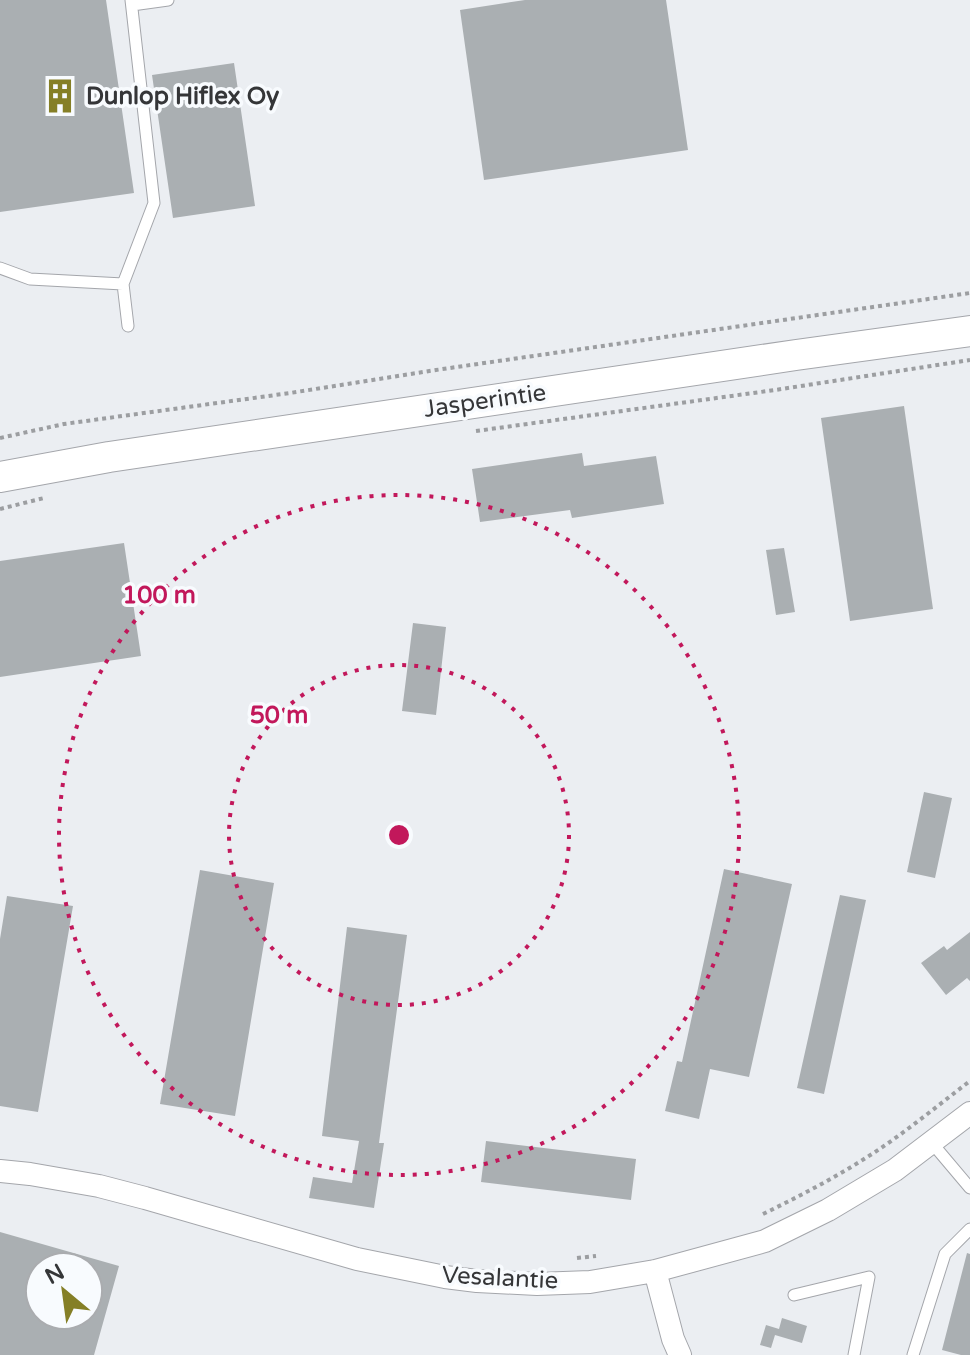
<svg xmlns="http://www.w3.org/2000/svg" width="970" height="1355" viewBox="0 0 970 1355" font-family="'Varela Round',sans-serif">
  <rect width="100%" height="100%" fill="#ebeef2"/>
  <path fill="#aaafb2" fill-rule="evenodd" d="M0,0H106L134,193L0,212Z
    M525,0H666L688,150L484,180L460,10Z
    M234,63L255,206L173,218L152,75Z
    M904,406L933,609L850,621L821,418Z
    M582,453L584,466L656,456L664,504L572,518L570,510L480,522L472,469Z
    M124,543L141,656L0,677V561Z
    M784,548L795,612L776,615L766,550Z
    M413,623L446,627L436,715L402,711Z
    M924,792L952,798L935,878L907,872Z
    M724,869L792,884L749,1077L710,1069L699,1119L665,1111L677,1061L682,1062Z
    M200,870L274,883L235,1116L160,1104Z
    M840,895L866,900L824,1094L797,1088Z
    M7,896L73,906L38,1112L0,1106V939Z
    M347,927L407,935L379,1143H384L374,1208L309,1198L313,1177L352,1183L359,1141L322,1136Z
    M970,932V981L967,978L946,995L921,963L944,946L947,950Z
    M486,1141L636,1159L631,1200L481,1182Z
    M0,1232L119,1266L94,1355H0ZM40,1267H88V1315H40Z
    M967,1253L970,1254V1355H961L942,1350Z
    M782,1318L807,1326L802,1343L775,1335L771,1348L760,1345L766,1325L779,1329Z"/>
  <g fill="none" stroke-linecap="round" stroke-linejoin="round">
    <g stroke="#a4a6ab" stroke-width="13">
      <path id="lane" d="M132,5L168,0
        M0,268L30,279L123,284
        M128,326L123,284L154,203L131,0
        M932,1143L970,1188
        M794,1295L869,1277L854,1355
        M913,1355L945,1254L970,1229"/>
    </g>
    <g stroke="#a4a6ab" stroke-width="24">
      <path id="street" d="M0,1171L30,1174L99,1186L145,1198L357,1259L445,1277L477,1281L537,1284L590,1282L655,1271L765,1241L828,1210L895,1170L970,1113
        M655,1271L673,1339L680,1355"/>
    </g>
    <g stroke="#a4a6ab" stroke-width="32">
      <path id="secondary" d="M0,477L109,457L796,355L970,331"/>
    </g>
    <path stroke="#9c9ea1" stroke-width="4" stroke-dasharray="4 4" stroke-linecap="butt" d="M476,431L775,390L970,360
      M0,438L64,424L290,393L436,370L970,293
      M0,509L44,498
      M763,1214C804,1194 844,1173 881,1148C912,1127 941,1103 970,1081
      M577,1258L596,1256"/>
    <use href="#lane" stroke="#fff" stroke-width="11"/>
    <use href="#street" stroke="#fff" stroke-width="22"/>
    <use href="#secondary" stroke="#fff" stroke-width="30"/>
  </g>
  <g fill="none" stroke="#c2185b" stroke-width="4" stroke-dasharray="4 8">
    <circle cx="399" cy="835" r="170"/>
    <circle cx="399" cy="835" r="340"/>
  </g>
  <defs>
    <g id="building-bare" transform="scale(2.76)"><path d="M-4-6H4V6H1V3H-1V6H-4ZM-2.5-4.3h1.7v1.8h-1.7ZM.8-4.3h1.7v1.8H.8ZM-2.5-1h1.7V.8h-1.7ZM.8-1h1.7V.8H.8Z" fill="#857f26" stroke="#f8fbfe" stroke-width="2.5" paint-order="stroke"/></g>
  </defs>
  <g fill-rule="evenodd">
    <use href="#building-bare" x="60" y="96"/>
  </g>
  <g text-anchor="middle" dominant-baseline="central" stroke-width="7" stroke-linejoin="round" paint-order="stroke">
    <g font-size="24" font-weight="bold" fill="#353638" stroke="#f8fbfe" text-anchor="start">
      <text x="86" y="96">Dunlop Hiflex Oy</text>
    </g>
    <g font-size="24" fill="#353638" stroke="#f8fbfe">
      <text transform="translate(485 401) rotate(-8)">Jasperintie</text>
      <text transform="translate(500 1278) rotate(3)">Vesalantie</text>
    </g>
  </g>
  <circle cx="399" cy="835" r="12" fill="#c2185b" stroke="#f8fbfe" stroke-width="4"/>
  <g font-size="24" text-anchor="middle" font-weight="bold" fill="#c2185b" stroke="#f8fbfe" stroke-width="7" stroke-linejoin="round" paint-order="stroke">
    <text x="159" y="603">100 m</text>
    <text x="279" y="723">50 m</text>
  </g>
  <g transform="translate(64 1291) rotate(331)"><circle r="38" fill="#f8fbfe" stroke="#aaacaf" stroke-width="2"/>
  <path d="M0-6L14 30L0 20L-14 30Z" fill="#857f26"/>
  <text y="-12" font-size="22" font-weight="bold" text-anchor="middle" fill="#353638">N</text>
  </g>
</svg>
